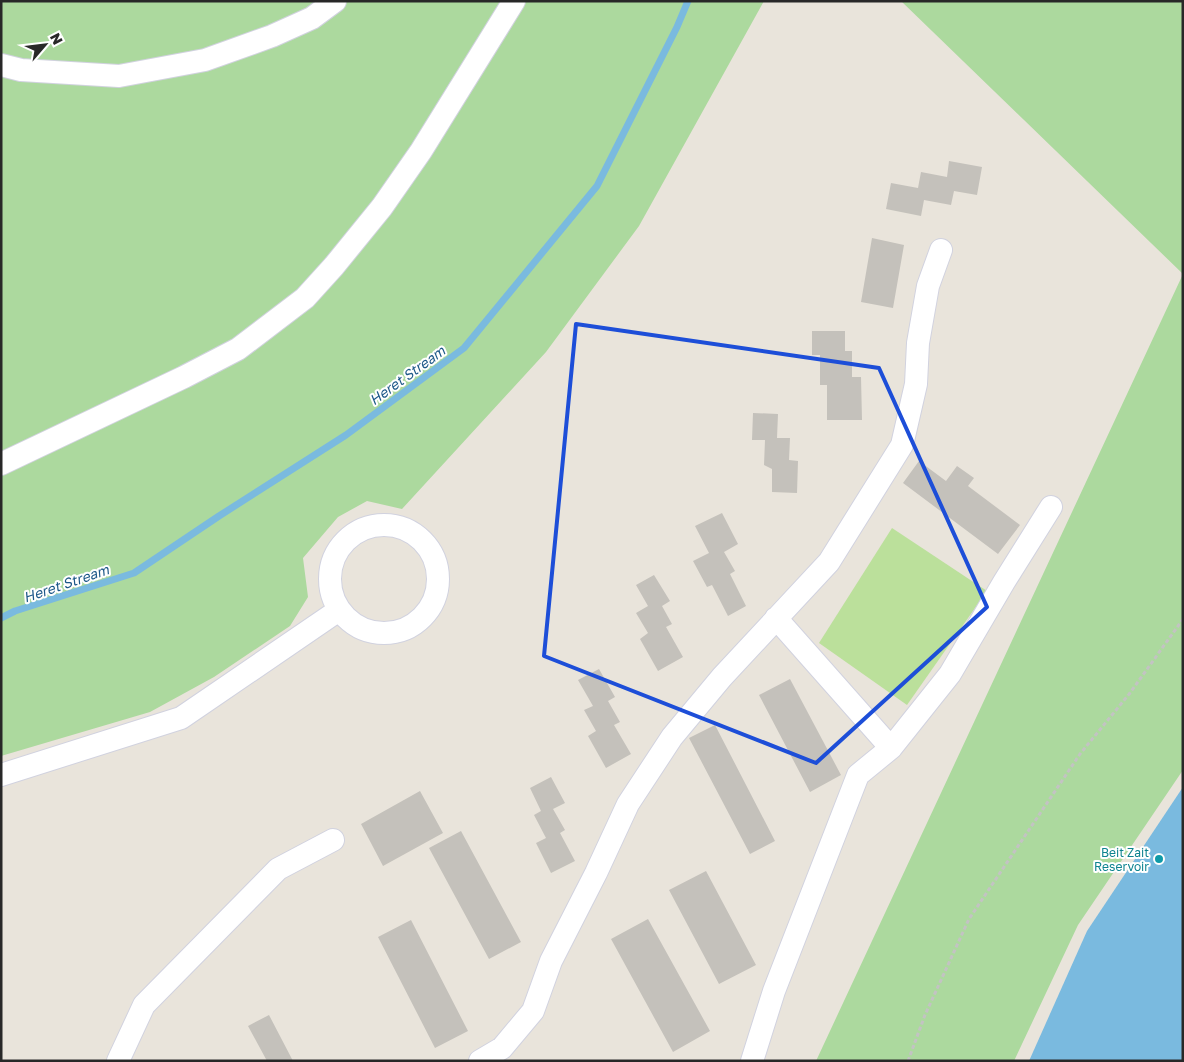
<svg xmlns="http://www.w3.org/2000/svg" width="1184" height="1062" viewBox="0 0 1184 1062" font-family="'Golos Text',sans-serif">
  <rect width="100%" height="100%" fill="#e9e4db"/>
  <path fill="#acd99e" d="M1,1H764L639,226L546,352L402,509L367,501L338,517L303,558L308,597L290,626L214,677L150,712L1,756Z
    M901,1H1183V770L1078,925L1014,1061H816L1183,274Z"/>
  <path fill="#bbe09b" d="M892,528L987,591L907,705L819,643Z"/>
  <path fill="#7abadf" d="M1183,787V1061H1029L1087,931Z"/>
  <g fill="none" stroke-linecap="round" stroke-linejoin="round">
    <path stroke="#7abadf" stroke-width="7" d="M1,618L15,611L134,573L219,516L346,435L464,348L597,186L677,27L688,1"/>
  </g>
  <path fill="#c4c1bb" d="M949,161L982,167L977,195L954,191L951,205L924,200L921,216L886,209L891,183L918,188L921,172L947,177Z
    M872,238L904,245L893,308L861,302Z
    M812,331H845V351H852V377H861L862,420H827V385H820V355H812Z
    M753,413L778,414L777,438H790L789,460L798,461L797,493L772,492V469L764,465L765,440H752Z
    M919,461L946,481L957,466L974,478L968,486L1020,525L998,554L903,483Z
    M722,513L738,544L724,552L735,571L730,574L746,606L728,616L712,585L707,587L693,561L709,553L695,526Z
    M654,575L670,601L662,606L672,624L666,627L683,657L658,671L640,639L648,633L636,613L648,606L636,585Z
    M599,669L615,697L608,701L620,722L614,725L631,754L606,768L588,736L596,731L584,710L593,706L578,680Z
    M790,679L841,775L810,792L759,695Z
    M715,725L775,841L750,854L689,738Z
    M551,777L565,803L553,809L565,830L560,833L575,861L551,873L536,843L546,838L534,815L541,811L530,788Z
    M420,791L443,833L383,866L361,824Z
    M461,831L521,942L489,959L429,848Z
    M706,871L756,965L719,984L669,890Z
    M648,919L710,1031L673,1052L611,939Z
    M411,920L468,1031L435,1048L378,937Z
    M269,1015L293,1061H267L248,1026Z"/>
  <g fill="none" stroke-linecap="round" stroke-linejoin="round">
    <g stroke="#d1d2df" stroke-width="24">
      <path id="minor" d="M1,65L21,70L119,76L205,60L272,36L312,18L335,1
        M1,464L184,377L238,349L305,298L334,266L382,207L421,151L514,1
        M330 579a54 54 0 1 1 108 0a54 54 0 1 1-108 0Z
        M776,618L891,748
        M1,775L181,718L339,610
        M118,1061L144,1005L278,869L333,840
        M480,1061L502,1048L533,1011L551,961L596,873L628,804L672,737L722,677L829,562L902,445L916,384L918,343L928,286L941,250
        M752,1061L774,991L858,775L891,748L950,674L1004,582L1051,507"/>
    </g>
    <path stroke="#c3c3c3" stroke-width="3" stroke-dasharray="4 2.5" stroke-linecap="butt" d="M908,1061L925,1015L969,919L1080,754L1130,693L1183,619"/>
    <use href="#minor" stroke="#fff" stroke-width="22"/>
  </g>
  <path fill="none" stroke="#1d4ed8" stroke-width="4" stroke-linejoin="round" d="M576,324L879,368L987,607L816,763L544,656Z"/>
  <circle fill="#0f9aa8" stroke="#fff" stroke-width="2" cx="1159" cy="859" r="5"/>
  <g text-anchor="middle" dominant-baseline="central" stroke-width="4" stroke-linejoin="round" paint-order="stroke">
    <g font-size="12" fill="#0d838f" stroke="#fff" text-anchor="end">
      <text x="1149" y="852">Beit Zait<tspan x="1149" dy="14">Reservoir</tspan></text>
    </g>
    <g font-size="14" font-style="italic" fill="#1d5888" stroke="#fff">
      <text transform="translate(407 375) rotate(-36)">Heret Stream</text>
      <text transform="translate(66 583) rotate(-19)">Heret Stream</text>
    </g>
  </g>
  <rect width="1184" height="1062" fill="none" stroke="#282828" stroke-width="5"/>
  <g transform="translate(45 45) rotate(62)" stroke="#ffffff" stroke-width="4" paint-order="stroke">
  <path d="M0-4L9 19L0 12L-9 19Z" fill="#282828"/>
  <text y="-8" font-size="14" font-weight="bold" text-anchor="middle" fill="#282828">N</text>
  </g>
</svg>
